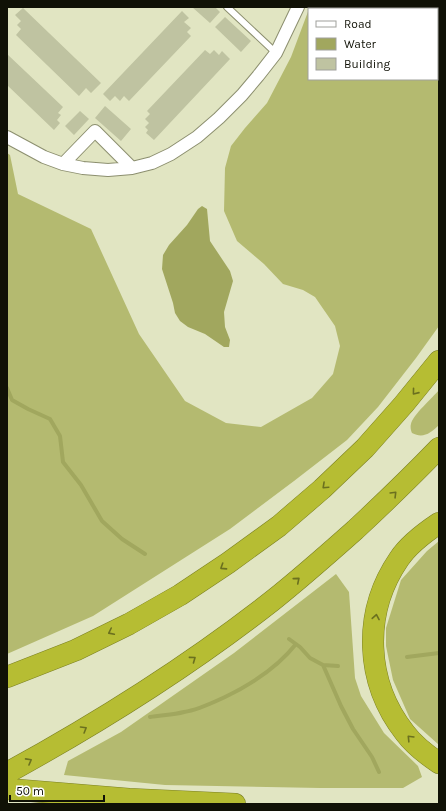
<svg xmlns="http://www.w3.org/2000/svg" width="446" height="811" viewBox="0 0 446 811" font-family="Karla,sans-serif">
  <rect width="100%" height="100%" fill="#e1e5c2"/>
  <path fill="#b4ba70" d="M310,7H439V326L416,358L378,407L347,440L294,481L230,529L93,616L7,654V153L10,155L18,194L91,229L139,334L185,401L226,423L261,427L312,398L333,374L340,346L335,326L315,297L303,290L283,284L264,264L237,241L224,211L225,168L231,146L245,128L267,103L291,57L309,9V79H437V9H309Z
    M439,390V425C431,433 423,439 412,433C411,431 410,427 411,424C412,416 433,397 439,390Z
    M439,541V745L410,719L393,680L386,646V628L401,580L427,551Z
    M336,574L349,592L355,678L361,696L384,733L418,766L422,777L403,788H320L165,785L64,775L68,761L121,732L234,653Z"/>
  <path fill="#a1a75e" d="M202,206L207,209L210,241L230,271L233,281L224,312L225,327L230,340L229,347H224L205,334L188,327L180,321L175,313L173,303L162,269L163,255L169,245L187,225L198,209Z"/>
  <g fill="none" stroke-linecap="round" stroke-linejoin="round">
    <path stroke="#a1a75e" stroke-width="4" d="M7,388L12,400L28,409L50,419L60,436L63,462L81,485L102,521L122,539L145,554
      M289,639L300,647L310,658L323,665L338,666
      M407,657L439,653
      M323,665L341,706L353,729L372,757L379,772
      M150,717C161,715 173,715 184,712C198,710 212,703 225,697C252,684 277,668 296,644"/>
  </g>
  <path fill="#bfc3a1" d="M192,7H215L220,12L210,23Z
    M23,8L101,83L91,93L86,88L79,96L16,35L21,29L17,25L21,21L15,15Z
    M182,11L189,18L184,22L191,28L187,32L191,36L129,101L124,96L120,101L115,96L110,101L103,94Z
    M225,17L251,41L241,52L215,27Z
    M205,50L210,54L214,50L219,55L222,51L230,59L154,140L146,133L148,130L145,127L149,123L145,119L150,114L147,111Z
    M7,54L63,107L58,113L61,115L57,120L60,123L54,130L7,85Z
    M105,106L131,129L121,141L95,118Z
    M80,111L89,119L74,135L65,126Z"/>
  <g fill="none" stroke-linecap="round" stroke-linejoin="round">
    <g stroke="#8c8f6f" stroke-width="8">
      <path id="service" d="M227,7L276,53"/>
    </g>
    <g stroke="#8c8f6f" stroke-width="14">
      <path id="minor" d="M7,137L44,157L63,164L83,168L108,170L132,168L152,163L171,154L197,137L219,118L242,95L258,76L276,53L298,7
        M63,164L95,131L132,168"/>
    </g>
    <g stroke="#7c8123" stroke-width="22">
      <path id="motorway" d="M439,523C424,533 409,544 399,559C362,613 365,682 405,733C414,745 427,755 439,763
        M7,677L76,650L129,624L180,595L228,563L279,526L322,489L365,448L404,404L439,361
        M7,773C100,722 189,666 272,601C301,578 328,554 355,530C384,503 412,476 439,448
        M7,789L129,799L235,804"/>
    </g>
    <use href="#service" stroke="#fff" stroke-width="6"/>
    <use href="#minor" stroke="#fff" stroke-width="12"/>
    <use href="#motorway" stroke="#b6bd33" stroke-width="21"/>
  </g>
  <defs><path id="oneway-chevron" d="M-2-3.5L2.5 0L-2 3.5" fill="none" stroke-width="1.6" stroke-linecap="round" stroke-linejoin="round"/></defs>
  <g stroke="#6b701f">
    <use href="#oneway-chevron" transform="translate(415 392) rotate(129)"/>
    <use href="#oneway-chevron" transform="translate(325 486) rotate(137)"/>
    <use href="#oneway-chevron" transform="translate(394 494) rotate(-45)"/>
    <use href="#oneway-chevron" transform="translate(223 567) rotate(147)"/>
    <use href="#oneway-chevron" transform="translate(297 580) rotate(-40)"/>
    <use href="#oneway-chevron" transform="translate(376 617) rotate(-80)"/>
    <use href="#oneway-chevron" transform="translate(111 632) rotate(154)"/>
    <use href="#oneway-chevron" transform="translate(193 659) rotate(-36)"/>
    <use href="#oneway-chevron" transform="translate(84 729) rotate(-31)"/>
    <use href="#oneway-chevron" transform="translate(410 738) rotate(-134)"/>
    <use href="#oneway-chevron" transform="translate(29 761) rotate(-29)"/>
  </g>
  <rect width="446" height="811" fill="none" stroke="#101106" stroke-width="16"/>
  <rect x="308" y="8" width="130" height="72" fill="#ffffff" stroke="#9fa09b"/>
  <rect x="316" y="21" width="20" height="6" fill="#ffffff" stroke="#9fa09b"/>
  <text x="344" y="28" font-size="12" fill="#101106">Road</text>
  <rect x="316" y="38" width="20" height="12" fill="#a1a75e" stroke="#9fa09b"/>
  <text x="344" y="48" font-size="12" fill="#101106">Water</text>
  <rect x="316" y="58" width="20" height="12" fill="#bfc3a1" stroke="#9fa09b"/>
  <text x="344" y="68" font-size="12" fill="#101106">Building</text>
  <path d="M10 795v6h94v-6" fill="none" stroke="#101106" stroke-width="2"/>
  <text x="16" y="795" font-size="12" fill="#101106" stroke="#ffffff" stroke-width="3" paint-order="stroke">50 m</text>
</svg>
